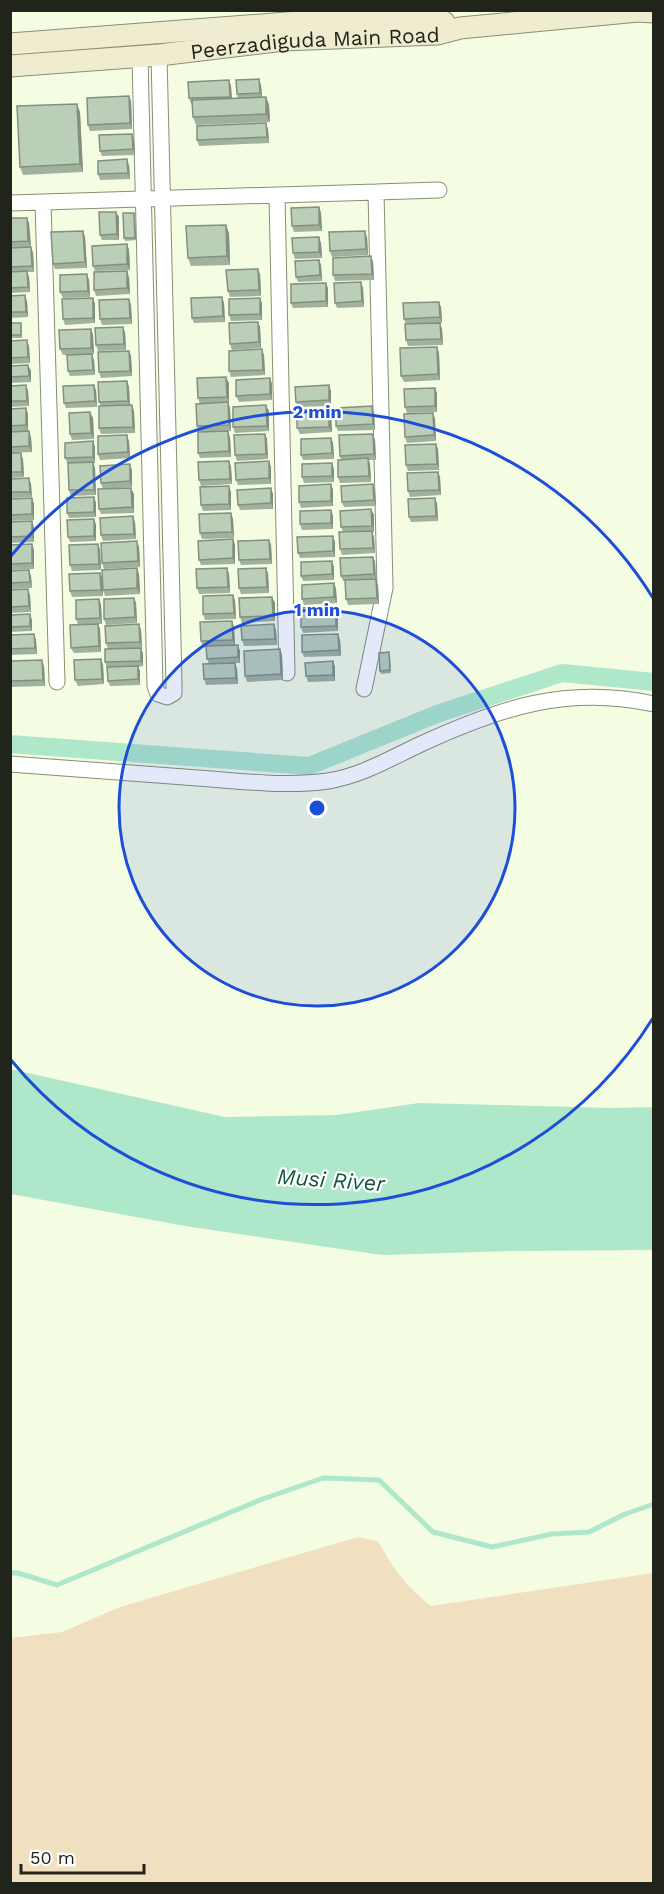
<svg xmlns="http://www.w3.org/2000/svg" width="664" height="1894" viewBox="0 0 664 1894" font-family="'Work Sans',sans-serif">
  <rect width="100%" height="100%" fill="#f4fde2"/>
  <path fill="#f1e0c0" d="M358,1537L378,1541C394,1570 406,1586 431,1606L653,1573V1883H11V1638L62,1632L120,1607Z"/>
  <path fill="#aee7c9" d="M10,1069L225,1117L337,1115L419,1103L613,1108L653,1107V1250L514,1251L382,1255L185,1226L11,1194Z"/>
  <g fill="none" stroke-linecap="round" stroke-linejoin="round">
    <path stroke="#aee7c9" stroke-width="5" d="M10,1573H18L57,1585L260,1500L323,1478L379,1480L433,1532L492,1547L552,1534L589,1532L625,1514L654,1504"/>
    <path stroke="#aee7c9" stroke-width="18" d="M10,744L309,766L437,714L562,673L654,682"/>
    <g stroke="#878f76" stroke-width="17">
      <path id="street" d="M140,57L155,686L158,694L167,697L174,693V684L159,55
        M376,192L439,190
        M277,195L287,673
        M43,202L57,682
        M10,203L376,192L385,588L364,689
        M10,764C73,769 135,773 197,778C240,781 285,787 328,781C361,776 391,758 421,744C499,708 567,685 654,704"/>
    </g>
    <g stroke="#878f76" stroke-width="23">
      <g id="secondary">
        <path d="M10,44L299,22L394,18L444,22"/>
        <path id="s1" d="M10,66L159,55L284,40L437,34L460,28L638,11L654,12"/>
      </g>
    </g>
    <use href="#street" stroke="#fff" stroke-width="15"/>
    <use href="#secondary" stroke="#f0eccf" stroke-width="21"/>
  </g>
  <path fill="#a1b19e" d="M261,85L262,97H266L269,105L270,122L196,125L193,117V104H191L189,98L231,86L232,98H238L237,94Z
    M129,96L131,101L132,129L90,131L88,125Z
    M80,112L83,172L23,175L20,167Z
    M268,129L269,143L199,146L197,140Z
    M134,140L135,155L102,156L100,151Z
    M129,165L130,179L100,180L98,174Z
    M319,207L321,213L322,231L294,232L292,226Z
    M135,216L136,240L125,241L124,238Z
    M119,217V240H102L100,235Z
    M10,218L29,223L31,247L10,248Z
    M83,231L85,237L87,268L55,269L53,264Z
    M229,233L230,265L191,266L188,258Z
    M367,237L368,255L332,257L330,251Z
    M321,243L322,258L295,259L293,253Z
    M127,244L129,250L130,270L95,271L93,266Z
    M31,247L33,253L34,272H27L29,277L30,292L10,293V248Z
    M371,256L373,262L374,280L335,281L333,275Z
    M319,260L321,265L322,281L298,282L296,277Z
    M260,274L261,296L230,297L228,291Z
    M129,277L130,294L96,296L94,290Z
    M89,280L90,297L63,298L60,292Z
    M328,288V307L293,308L291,303Z
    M363,288L364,307L337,308L335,303Z
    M10,296L27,301L28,317L10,318Z
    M222,297L224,303L225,322L194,323L192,318Z
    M93,298L95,304V323L65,325L63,319Z
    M129,299L131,305L132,324L102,325L100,319Z
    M262,303V320L231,321L229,315Z
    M441,307L442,323H440L442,329L443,345L408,346L406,340V324L404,319Z
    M258,322L260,327L261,348L232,350L230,344Z
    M10,323L22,326V338H10Z
    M91,329L93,335L94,354L63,355L60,349Z
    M125,332L126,350L98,351L96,345Z
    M10,341L29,346L30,363L10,364Z
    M437,347L439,353L440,380L404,382L401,376Z
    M129,351L131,356L132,376L101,378L99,372Z
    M264,355L265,375L231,377L229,371Z
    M94,360L95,375L70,376L68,371Z
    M28,365L31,371V382L10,383V366Z
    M270,378L272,384V400L239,402L236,396Z
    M127,381L129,387L130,405L134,411L135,433L101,434L99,428L101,406L99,402Z
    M229,383V403H228L230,408L231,431L199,432L197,426L200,404L198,398Z
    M26,385L28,391L29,406L10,407V386Z
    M96,390L97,407L66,408L64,403Z
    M331,391V406L298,407L296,402Z
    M437,393V412L407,413L405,407Z
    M26,408L28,414V431L10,432V409Z
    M329,409L331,415L332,432L300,434L297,428Z
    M269,411V431L235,433L233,427Z
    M90,412L93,418L94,439L72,440L70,434Z
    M374,412L375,430L338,431L336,426Z
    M433,413L435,419L436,441L407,443L405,437Z
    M10,432L31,437L32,452L10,453Z
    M265,434L267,439L268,459L237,461L235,455Z
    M230,437L231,457L200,458L198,453Z
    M331,438L333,443L334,459L303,460L301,455Z
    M375,440L376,460H369L370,464L371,482L340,483L338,477L341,459L340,456Z
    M93,441L95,447V463H93L95,468L96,495L71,496L69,490L68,464L65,458Z
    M129,441L130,458L100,460L98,454Z
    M436,444L438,449L439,470L408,471L406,465Z
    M10,453L23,459L24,477L10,478Z
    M229,461L231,467L232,484L201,486L199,480Z
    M271,467V484L238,485L236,480Z
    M334,469V482L304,483L302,477Z
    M132,470V487L103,489L101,483Z
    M438,472L440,477L441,495L410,497L408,491Z
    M10,479L31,484L32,497L10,498Z
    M331,484L333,490V506L301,508L299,502Z
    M375,490L376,506L344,507L342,502Z
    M231,492V510L203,511L201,505Z
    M134,494V513L101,514L99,509Z
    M273,494V509L240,510L238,505Z
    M94,497L96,503V517L69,518L67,513Z
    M32,498L34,504V520L10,521V499Z
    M437,503L438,521L411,522L409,517Z
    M371,509L374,515V532H372L374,537L375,553L342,555L340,549L343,532L341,527Z
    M331,510L333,516V529L302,530L300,524Z
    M231,513L233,519L234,538L202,539L200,533Z
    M94,519L96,525V541L70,542L68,537Z
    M10,522L34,527V542L10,543Z
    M135,522L136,539L103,541L101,535Z
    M233,539L235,545V564L201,565L199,560Z
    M269,540L271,545L272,564L241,565L239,560Z
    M335,542V557L300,558L298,553Z
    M98,544L100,550L101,570L72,571L70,565Z
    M10,545L34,550V569L10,570Z
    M139,547L140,567L104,569L102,563Z
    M373,557L375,562L376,579L378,585L379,604L348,605L346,599L345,581H343L341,576Z
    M334,567V580L303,581L301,576Z
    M10,571L31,576L32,588L10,589Z
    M100,573L102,578L103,596L72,597L70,591Z
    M268,573L269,593L241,594L239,588Z
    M139,574L140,594L105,596L103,590Z
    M229,574L230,593L199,594L197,588Z
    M334,583L336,589L337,603L304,605L302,599Z
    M10,590L30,595L31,612L10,613Z
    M272,597L275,603V621L242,623L240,617Z
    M134,598L136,603L137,623L106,625L104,619Z
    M99,599L101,605L102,624H98L100,629L101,652L74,653L71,648L78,624L76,619Z
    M235,600L236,619L205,620L203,614Z
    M336,606L338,612V631L303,633L301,627Z
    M30,614L32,620V631L10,632V615Z
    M232,621L234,627L235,645L240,651V663H235L237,669L238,684L206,685L204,679L209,664L207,659L206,647H203L201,641Z
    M274,624L276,630L277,645L244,646L242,640Z
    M141,630L142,648H141L143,654V666L138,667L140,671V685L110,686L108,681L107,668L105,662L108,649L106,643Z
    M34,634L36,640L37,654L10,655V635Z
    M340,640L341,656L304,657L302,652Z
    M280,649L282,655L283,680L247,682L245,676Z
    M390,655L391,673L381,674L380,671Z
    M101,659L103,665L104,684L78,686L75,680Z
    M10,661L44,666L45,686L10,687Z
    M333,661L335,667V681L308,682L306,676Z"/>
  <path fill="#839081" d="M259,79L261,85L262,98L260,93Z
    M229,80L231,86L232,102L230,97Z
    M129,96L131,101L132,129L130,123Z
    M266,97L269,105L270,122L266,114Z
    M77,104L80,112L83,172L80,164Z
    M266,123L268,129L269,143L267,137Z
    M132,134L134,140L135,155L133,149Z
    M127,159L129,165L130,179L128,173Z
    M319,207L321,213L322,231L319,225Z
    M116,212L119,217V240L117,234Z
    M134,213L135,216L136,240L135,238Z
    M27,218L29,223L31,247L28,241Z
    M226,225L229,233L230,265L227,256Z
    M83,231L85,237L87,268L85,262Z
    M365,231L367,237L368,255L366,249Z
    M319,237L321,243L322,258L319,252Z
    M127,244L129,250L130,270L127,264Z
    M31,247L33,253L34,272L32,266Z
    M371,256L373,262L374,280L372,274Z
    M319,260L321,265L322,281L320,275Z
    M258,269L260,274L261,296L259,290Z
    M27,271L29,277L30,292L28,287Z
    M127,271L129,277L130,294L127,288Z
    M87,274L89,280L90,297L88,291Z
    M361,282L363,288L364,307L362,301Z
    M326,283L328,288V307L326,301Z
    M25,295L27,301L28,317L26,312Z
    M222,297L224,303L225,322L223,316Z
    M93,298L95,304V323L93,318Z
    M260,298L262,303V320L260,314Z
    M129,299L131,305L132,324L130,318Z
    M439,302L441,307L442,323L440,317Z
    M258,322L260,327L261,348L259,342Z
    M440,323L442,329L443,345L441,339Z
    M123,327L125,332L126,350L124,344Z
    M91,329L93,335L94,354L91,348Z
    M27,340L29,346L30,363L28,357Z
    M437,347L439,353L440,380L438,374Z
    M262,349L264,355L265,375L263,370Z
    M129,351L131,356L132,376L130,371Z
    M92,354L94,360L95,375L93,370Z
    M28,365L31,371V382L29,376Z
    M226,377L229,383V403L227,397Z
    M270,378L272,384V400L270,394Z
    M127,381L129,387L130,407L128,401Z
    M26,385L28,391L29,406L27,401Z
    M94,385L96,390L97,407L95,401Z
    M329,385L331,391V406L329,400Z
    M435,388L437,393V412L435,406Z
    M228,402L230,408L231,431L229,425Z
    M132,405L134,411L135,433L133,427Z
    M266,405L269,411V431L267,426Z
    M372,406L374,412L375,430L373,424Z
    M26,408L28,414V431L26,425Z
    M329,409L331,415L332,432L329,427Z
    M90,412L93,418L94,439L91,433Z
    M433,413L435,419L436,441L434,435Z
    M29,431L31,437L32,452L29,446Z
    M228,431L230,437L231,457L229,451Z
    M265,434L267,439L268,459L266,454Z
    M373,434L375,440L376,460L374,454Z
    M127,435L129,441L130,458L128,452Z
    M331,438L333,443L334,459L332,453Z
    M93,441L95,447V463L93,457Z
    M436,444L438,449L439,470L437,464Z
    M21,453L23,459L24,477L22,472Z
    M368,458L370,464L371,482L369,476Z
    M229,461L231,467L232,484L230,479Z
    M269,461L271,467V484L269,478Z
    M93,462L95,468L96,495L94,490Z
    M332,463L334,469V482L332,476Z
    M130,464L132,470V487L130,481Z
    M438,472L440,477L441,495L439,490Z
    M29,478L31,484L32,497L30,492Z
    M331,484L333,490V506L331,501Z
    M373,484L375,490L376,506L374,500Z
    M229,486L231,492V510L229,504Z
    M131,488L134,494V513L132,507Z
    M271,488L273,494V509L271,503Z
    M94,497L96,503V517L94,512Z
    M32,498L34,504V520L32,514Z
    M435,498L437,503L438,521L436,516Z
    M371,509L374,515V532L372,526Z
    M331,510L333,516V529L331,523Z
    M231,513L233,519L234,538L232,532Z
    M133,516L135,522L136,539L134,534Z
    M94,519L96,525V541L94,536Z
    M32,521L34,527V542L32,536Z
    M372,531L374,537L375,553L373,548Z
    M333,536L335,542V557L333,551Z
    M233,539L235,545V564L233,558Z
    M269,540L271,545L272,564L270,559Z
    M137,541L139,547L140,567L138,561Z
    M32,544L34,550V569L32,563Z
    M98,544L100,550L101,570L99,564Z
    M373,557L375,562L376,580L374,574Z
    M332,561L334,567V580L332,574Z
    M137,568L139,574L140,594L137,588Z
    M227,568L229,574L230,593L228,587Z
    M266,568L268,573L269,593L267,587Z
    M29,570L31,576L32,588L30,582Z
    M100,573L102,578L103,596L101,590Z
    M376,579L378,585L379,604L377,598Z
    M334,583L336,589L337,603L334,597Z
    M28,589L30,595L31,612L29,606Z
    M233,595L235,600L236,619L234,613Z
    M272,597L275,603V621L273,616Z
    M134,598L136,603L137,623L135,617Z
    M99,599L101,605L102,624L100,618Z
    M336,606L338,612V631L336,626Z
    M30,614L32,620V631L30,626Z
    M232,621L234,627L235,646L233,640Z
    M98,624L100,629L101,652L99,646Z
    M139,624L141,630L142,648L140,642Z
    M274,624L276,630L277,645L275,639Z
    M34,634L36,640L37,654L35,648Z
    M338,634L340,640L341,656L339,650Z
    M238,645L240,651V663L238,657Z
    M141,648L143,654V666L141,661Z
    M280,649L282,655L283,680L281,674Z
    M101,659L103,665L104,684L102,679Z
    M42,660L44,666L45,686L43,680Z
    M333,661L335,667V681L333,675Z
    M235,663L237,669L238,684L236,678Z
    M138,666L140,671V685L138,679Z"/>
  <path fill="#bbceb8" stroke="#839081" stroke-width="1.5" d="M259,79L260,93L237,94L236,80Z
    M229,80L230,97L189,98L188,82Z
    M129,96L130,123L88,125L87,98Z
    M266,97V114L193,117L192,100Z
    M77,104L80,164L20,167L17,106Z
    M266,123L267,137L197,140V126Z
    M132,134L133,149L100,151L99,135Z
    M127,159L128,173L98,174V161Z
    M319,207V225L292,226L291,208Z
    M99,212H116L117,234L100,235Z
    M123,213H134L135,238H124Z
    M10,218H27L28,241L10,242Z
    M226,225L227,256L188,258L186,226Z
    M83,231L85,262L53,264L51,232Z
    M365,231L366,249L330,251L329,232Z
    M319,237V252L293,253L292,238Z
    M127,244V264L93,266L92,246Z
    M31,247L32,266L10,267V248Z
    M371,256L372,274L333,275V258Z
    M319,260L320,275L296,277L295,261Z
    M258,269L259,290L228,291L226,270Z
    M27,271L28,287L10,288V272Z
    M127,271V288L94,290V272Z
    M87,274L88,291L60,292V275Z
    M361,282L362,301L335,303L334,283Z
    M326,283V301L291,303V284Z
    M25,295L26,312H10V296Z
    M222,297L223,316L192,318L191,298Z
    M93,298V318L63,319L62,299Z
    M260,298V314L229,315V299Z
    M129,299L130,318L100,319L99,300Z
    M439,302L440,317L404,319L403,303Z
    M258,322L259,342L230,344L229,323Z
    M10,323H21V335H10Z
    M440,323L441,339L406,340L405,324Z
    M123,327L124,344L96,345L95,328Z
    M91,329V348L60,349L59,330Z
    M27,340L28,357L10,358V341Z
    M437,347L438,374L401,376L400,348Z
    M262,349L263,370L229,371V351Z
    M129,351L130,371L99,372L98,352Z
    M92,354L93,370L68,371L67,355Z
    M28,365L29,376L10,377V366Z
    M226,377L227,397L198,398L197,378Z
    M270,378V394L236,396V380Z
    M127,381L128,401L99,402L98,382Z
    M26,385L27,401H10V386Z
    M94,385L95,401L64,403L63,386Z
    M329,385V400L296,402L295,387Z
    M435,388V406L405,407L404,389Z
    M228,402L229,425L197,426L196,404Z
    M132,405L133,427L99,428V406Z
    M266,405L267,426L233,427V407Z
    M372,406L373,424L336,426V408Z
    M26,408V425L10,426V409Z
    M329,409V427L297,428V410Z
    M90,412L91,433L70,434L69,413Z
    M433,413L434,435L405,437L404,414Z
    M29,431V446L10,447V432Z
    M228,431L229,451L198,453V432Z
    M265,434L266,454L235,455L234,435Z
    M373,434L374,454L340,456L339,435Z
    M127,435L128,452L98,454V436Z
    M331,438L332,453L301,455V439Z
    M93,441V457L65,458V443Z
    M436,444L437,464L406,465L405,445Z
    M10,453H21L22,472H10Z
    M368,458L369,476L338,477V460Z
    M229,461L230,479L199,480L198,462Z
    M269,461V478L236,480L235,463Z
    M93,462L94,490H69L68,463Z
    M332,463V476L302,477V464Z
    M130,464V481L101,483L100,466Z
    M438,472L439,490L408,491L407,473Z
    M29,478L30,492H10V479Z
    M331,484V501L299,502V486Z
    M373,484L374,500L342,502L341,486Z
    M229,486V504L201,505L200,487Z
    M131,488L132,507L99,509L98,489Z
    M271,488V503L238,505L237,490Z
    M94,497V512L67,513V498Z
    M32,498V514L10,515V499Z
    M435,498L436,516L409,517L408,499Z
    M371,509L372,526L341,527L340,511Z
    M331,510V523L300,524V511Z
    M231,513L232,532L200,533L199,514Z
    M133,516L134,534L101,535L100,518Z
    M94,519V536L68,537L67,520Z
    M32,521V536L10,537V522Z
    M372,531L373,548L340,549L339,532Z
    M333,536V551L298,553L297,537Z
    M233,539V558L199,560L198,541Z
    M269,540L270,559L239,560L238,541Z
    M137,541L138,561L102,563L101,543Z
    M32,544V563L10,564V545Z
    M98,544L99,564L70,565L69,545Z
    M373,557L374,574L341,576L340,558Z
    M332,561V574L301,576V562Z
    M137,568V588L103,590L102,570Z
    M227,568L228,587L197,588L196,569Z
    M266,568L267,587L239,588L238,569Z
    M29,570L30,582L10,583V571Z
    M100,573L101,590L70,591L69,574Z
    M376,579L377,598L346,599L345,580Z
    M334,583V597L302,599V585Z
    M28,589L29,606L10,607V590Z
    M233,595L234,613L203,614V596Z
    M272,597L273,616L240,617L239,598Z
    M134,598L135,617L104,619V599Z
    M99,599L100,618L76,619V600Z
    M336,606V626L301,627V608Z
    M30,614V626L10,627V615Z
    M232,621L233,640L201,641L200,622Z
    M98,624L99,646L71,648L70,625Z
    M139,624L140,642L106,643L105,626Z
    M274,624L275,639L242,640L241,626Z
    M34,634L35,648L10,649V635Z
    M338,634L339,650L302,652V635Z
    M238,645V657L207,659L206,646Z
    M141,648V661L105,662V649Z
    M280,649L281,674L245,676L244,651Z
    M389,652L390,670L380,671L379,653Z
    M101,659L102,679L75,680L74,660Z
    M42,660L43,680L10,681V661Z
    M333,661V675L306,676L305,663Z
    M235,663L236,678L204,679L203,664Z
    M138,666V679L108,681L107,667Z"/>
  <circle cx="317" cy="808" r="198" fill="#1d4ed8" fill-opacity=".12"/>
  <g fill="none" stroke="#1d4ed8" stroke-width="3">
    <circle cx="317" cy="808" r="198"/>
    <path d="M653 1018A396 396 0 0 1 11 1060M11 556A396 396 0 0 1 653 598"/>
  </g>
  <g text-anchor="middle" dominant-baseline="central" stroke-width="4.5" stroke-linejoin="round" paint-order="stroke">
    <g font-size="21" fill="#20241a" stroke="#fff">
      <text stroke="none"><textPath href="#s1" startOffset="306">Peerzadiguda Main Road</textPath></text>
    </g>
    <g font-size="22" font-style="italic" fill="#11563b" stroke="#fff">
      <text transform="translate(331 1180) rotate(4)">Musi River</text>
    </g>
  </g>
  <circle cx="317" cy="808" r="9" fill="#1d4ed8" stroke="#fff" stroke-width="3"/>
  <g font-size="18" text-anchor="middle" font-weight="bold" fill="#1d4ed8" stroke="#fff" stroke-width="4.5" stroke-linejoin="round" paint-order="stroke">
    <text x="317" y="418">2 min</text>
    <text x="317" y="616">1 min</text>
  </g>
  <rect width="664" height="1894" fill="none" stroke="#20241a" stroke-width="24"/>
  <path d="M21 1864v9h123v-9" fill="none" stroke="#20241a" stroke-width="3"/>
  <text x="30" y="1864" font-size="18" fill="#20241a" stroke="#ffffff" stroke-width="4.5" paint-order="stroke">50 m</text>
</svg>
